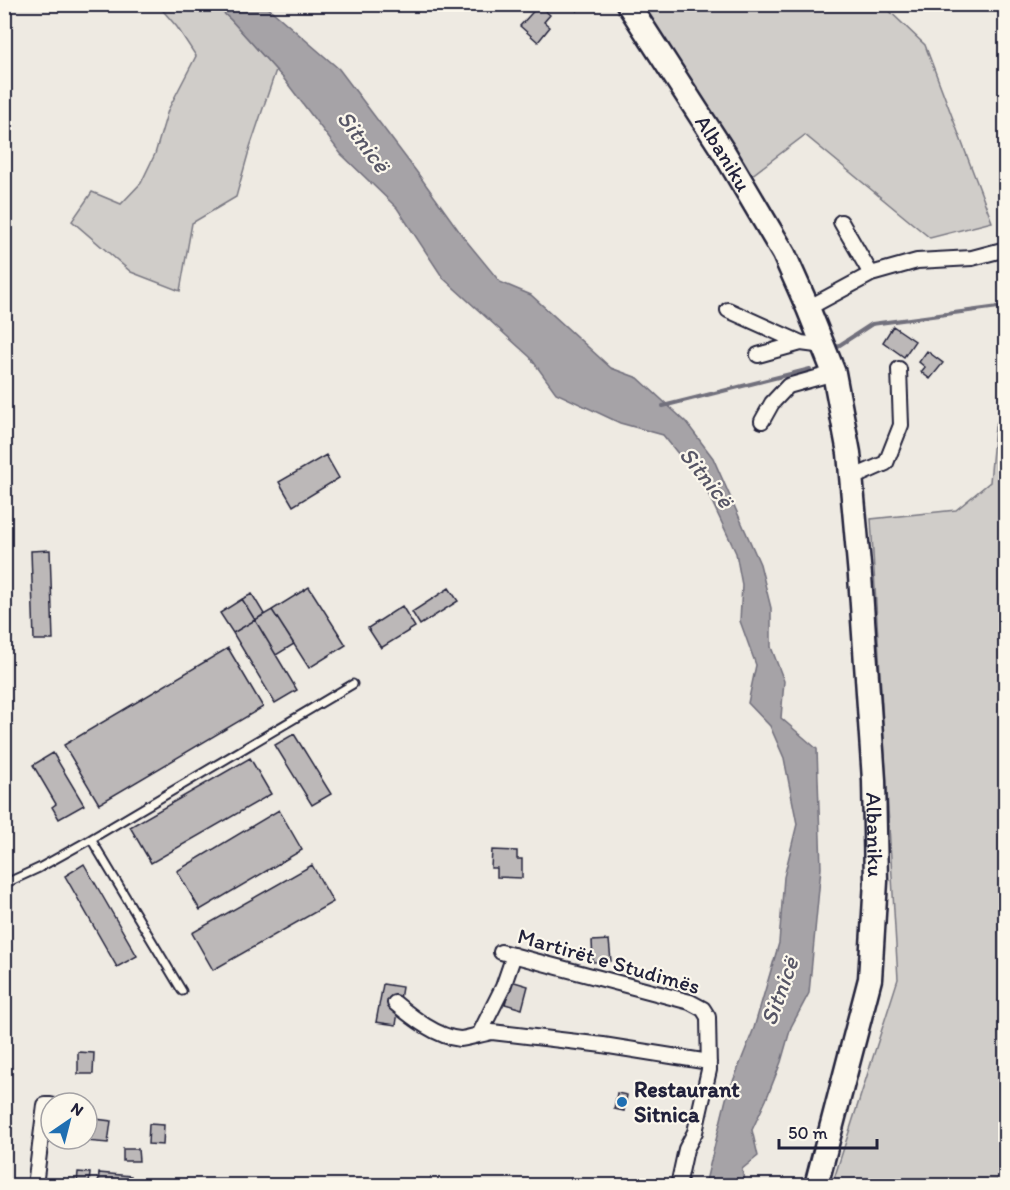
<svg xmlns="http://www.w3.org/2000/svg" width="1010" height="1190" viewBox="0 0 1010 1190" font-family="Itim,sans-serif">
  <rect width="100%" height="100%" fill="#eeeae2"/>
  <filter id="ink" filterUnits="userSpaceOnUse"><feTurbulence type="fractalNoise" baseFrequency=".0167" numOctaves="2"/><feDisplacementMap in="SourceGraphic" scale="12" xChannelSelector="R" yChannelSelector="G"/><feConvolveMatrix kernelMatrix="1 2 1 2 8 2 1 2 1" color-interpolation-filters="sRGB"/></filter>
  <g filter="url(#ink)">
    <path fill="#d0cdc9" stroke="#797882" stroke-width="1.5" d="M158,5H215L231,20L276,70L250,147L236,197L192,223L180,291L131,272L72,221L92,192L121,204L141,183L155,154L168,110L196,56L177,27Z
      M639,5H883L925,45L992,222L930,238L805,135L747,179Z
      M1005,404V1185H832L898,979L871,519L956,510L990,482L995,427Z"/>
    <path fill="#a6a3a7" stroke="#716f7c" stroke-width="1.5" d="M215,5H265L339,69L416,171L464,238L500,282L531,295L611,368L638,378L686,422L713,458L760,564L771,608V647L784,681L781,718L817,749L821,868L809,993L791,1027L781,1062L766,1100L752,1130L758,1156L742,1169L745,1185H705L726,1099L754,1028L779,943L784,877L797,824L784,758L770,726L748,703L756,665L740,621L742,585L736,553L705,487L663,435L620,423L556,393L530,357L443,278L397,208L341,154L284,79L231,20Z"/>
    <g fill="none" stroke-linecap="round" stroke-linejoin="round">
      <path stroke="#716f7c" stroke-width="4" d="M832,350L872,324L1006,306
        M663,406L810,369"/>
    </g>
    <path fill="#bcb8b8" stroke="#22223b" stroke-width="1.5" d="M570,4H584L577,11Z
      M539,5L550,15L544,22L550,27L538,42L520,26Z
      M893,326L915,341L904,357L883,342Z
      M927,351L943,363L930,379L921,372L925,367L919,362Z
      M326,455L339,478L293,506L279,482Z
      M50,550L53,640H34L31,551Z
      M309,587L346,645L309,668L272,610Z
      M449,588L458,601L420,625L412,612Z
      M252,594L264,614L255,620L242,599Z
      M242,599L255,620L233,633L220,613Z
      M402,606L415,627L381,648L368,628Z
      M272,610L294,644L276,655L255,620Z
      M255,620L297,690L275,703L233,633Z
      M228,648L263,707L99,804L64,745Z
      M294,734L331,794L312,805L275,745Z
      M53,753L84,805L59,819L52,807L56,804L33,765Z
      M250,758L271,794L151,863L130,827Z
      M279,810L302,850L200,910L177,871Z
      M492,850L517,851V859H522V878L497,877V868H491Z
      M84,864L137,956L117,967L65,876Z
      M312,865L333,902L213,970L192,933Z
      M609,940L611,961L593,962L592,941Z
      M511,981L528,986L522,1009L505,1004Z
      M383,984L402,987L396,1025L376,1022Z
      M4,1051H6V1186H4Z
      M78,1052L94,1053L93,1074H78Z
      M617,1093L627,1095L624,1111L614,1109Z
      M88,1118L111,1121L108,1143L85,1141L87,1139Z
      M149,1124L164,1125L163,1145L148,1144Z
      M123,1149H138L139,1161H123Z
      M78,1172L90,1173L89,1184L77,1183Z
      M99,1173L131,1176V1186H98Z"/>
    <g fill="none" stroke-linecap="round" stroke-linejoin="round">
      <g stroke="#22223b" stroke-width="11">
        <path id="lane" d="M91,839L182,991
          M4,884L39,868L91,839L353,684"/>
      </g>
      <g stroke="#22223b" stroke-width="18">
        <path id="street" d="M871,274L917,261L972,258L1006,249
          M808,308L871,274L841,222
          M728,310L801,343L824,346
          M758,355L801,343
          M762,421L772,403L788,386L834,373
          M852,478L886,463L901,425L899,369
          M501,952L690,1002L703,1009L708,1017L709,1070L695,1132L686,1149L678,1186
          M395,1003C413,1018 437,1037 460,1039C465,1039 485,1033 492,1032L603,1045L709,1062
          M480,1033L503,987L514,955
          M35,1186L45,1105H51"/>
      </g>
      <g stroke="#22223b" stroke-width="27">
        <g id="primary">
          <path id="s1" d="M628,4L725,154L784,254L808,308L834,373L849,453L860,576L874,780L876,881L870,979L816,1186"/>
        </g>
      </g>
      <use href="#lane" stroke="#fbf7ec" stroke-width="7"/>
      <use href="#street" stroke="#fbf7ec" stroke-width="14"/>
      <use href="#primary" stroke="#fbf7ec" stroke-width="22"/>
    </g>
  </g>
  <circle fill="#1f6fb2" stroke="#fbf7ec" stroke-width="2" cx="622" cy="1102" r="6"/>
  <g text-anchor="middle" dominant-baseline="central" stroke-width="4.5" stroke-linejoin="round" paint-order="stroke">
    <g font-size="22" fill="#22223b" stroke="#fbf7ec">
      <text stroke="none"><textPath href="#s1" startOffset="177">Albaniku</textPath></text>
      <text stroke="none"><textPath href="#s1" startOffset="888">Albaniku</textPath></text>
      <text transform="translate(609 961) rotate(16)">Martirët e Studimës</text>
    </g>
    <g font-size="22" font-weight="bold" fill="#22223b" stroke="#fbf7ec" text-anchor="start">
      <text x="634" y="1089">Restaurant<tspan x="634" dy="25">Sitnica</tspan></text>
    </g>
    <g font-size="24" font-style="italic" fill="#575666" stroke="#fbf7ec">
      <text transform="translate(364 141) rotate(53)">Sitnicë</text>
      <text transform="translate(707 477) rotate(51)">Sitnicë</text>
      <text transform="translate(779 991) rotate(-70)">Sitnicë</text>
    </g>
  </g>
  <rect width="1010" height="1190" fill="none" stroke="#fbf7ec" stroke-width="24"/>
  <rect x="12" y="12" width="986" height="1166" fill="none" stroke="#22223b" stroke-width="2" filter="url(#ink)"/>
  <g transform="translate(69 1121) rotate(35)"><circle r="28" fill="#fbf7ec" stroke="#a4a2a5" stroke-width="1.5"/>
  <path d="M0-4.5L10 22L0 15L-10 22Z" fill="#1f6fb2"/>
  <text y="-9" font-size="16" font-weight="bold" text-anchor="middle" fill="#22223b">N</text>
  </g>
  <path d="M779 1139v9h98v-9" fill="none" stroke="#22223b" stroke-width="3"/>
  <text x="788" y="1139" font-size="18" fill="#22223b" stroke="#fbf7ec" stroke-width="4.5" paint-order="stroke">50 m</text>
</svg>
